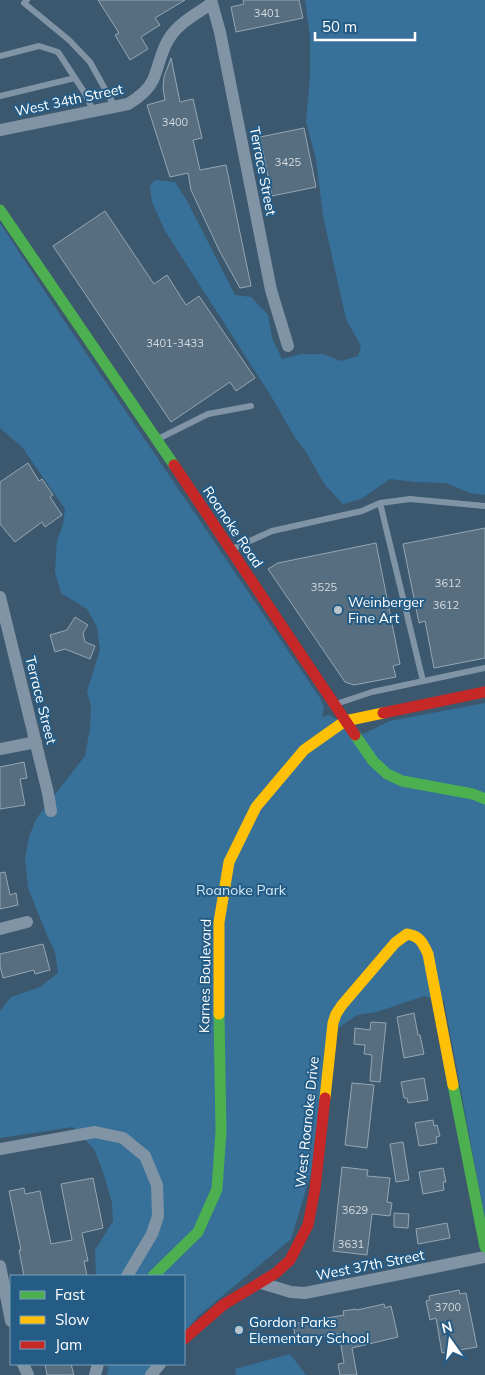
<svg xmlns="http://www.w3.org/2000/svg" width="485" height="1375" viewBox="0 0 485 1375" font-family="Mulish,sans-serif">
  <rect width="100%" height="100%" fill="#3b586f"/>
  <path fill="#37719a" d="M305,0H485V495L470,493L446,483L415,482L390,479L361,499L343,504L325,485L306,452L294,436L271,396L165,231L152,202L150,186L155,180L175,182L186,199L235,295L251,297L268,315L272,338L282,359L301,354H323L341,361L358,356L361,346L346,319L323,216L316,159L306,121L310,76V36Z
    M0,223L53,304L320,698L324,708L322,717L329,715L363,734L390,721L485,703V1219L444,1001L424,996L377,1012L357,1015L328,1035L311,1173L291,1239L197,1317L184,1334V1276H96L95,1250L113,1221L112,1203L103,1172L94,1149L73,1127L0,1138V1011L11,997L40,987L58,973L55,952L47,935L28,888L25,859L29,837L36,819L85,756L90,728L91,707L87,691L100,650L97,627L87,609L61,593L55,572L57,540L63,525L65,509L22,447L0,428Z
    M290,1354L306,1375H236L235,1369Z
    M107,1364H160L149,1375H107L108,1369Z"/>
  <path fill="#566e80" stroke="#95a6b3" d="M98,0H185L155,18L160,25L141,37L148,49L130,60L115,35L119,33Z
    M243,0H299L303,18L236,32L231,7L244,4Z
    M171,58L180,102L193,99L202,138L193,140L200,170L226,165L251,286L240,288L219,250L191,190L188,173L170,177L147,105L165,100L163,88L164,77Z
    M304,128L316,187L272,196L260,137Z
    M105,211L154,284L167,275L186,305L199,296L255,378L236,391L230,382L171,422L53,246Z
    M28,463L39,481L42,479L53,495L50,497L62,515L45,527L42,522L15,542L0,524V482Z
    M485,528V658L434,668L425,621L419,623L403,544Z
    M376,543L400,664L393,666L396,677L354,685L345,682L268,569L278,563Z
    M75,617L88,625L83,633L85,642L95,646L90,659L65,649L55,652L50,635L67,630Z
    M24,762L27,778L20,779L25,805L0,809V767Z
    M5,872L10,895L16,893L18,905L0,909V873Z
    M43,944L50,970L35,974L34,970L3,978L0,966V954Z
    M414,1013L418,1035H420L424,1054L404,1058L397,1017Z
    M371,1022L386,1023L380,1082L370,1081L372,1055L364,1054L365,1045L354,1044L355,1028L370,1030Z
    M424,1078L428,1100L408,1103L407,1098H404L401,1082Z
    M352,1083L374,1085L367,1148L345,1145Z
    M433,1120L434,1126L437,1125L440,1136L436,1137L437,1143L419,1146L415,1123Z
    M403,1142L409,1180L396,1182L390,1144Z
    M342,1167L368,1170L367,1176L390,1178L387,1202L392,1203L390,1216L372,1214L367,1255L333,1251Z
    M443,1168L446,1182H443L444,1190L423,1194L419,1172Z
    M93,1178L103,1228L82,1233L88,1261H84L87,1276H24L19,1250H21L9,1191L24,1188L25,1194L40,1191L51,1244L72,1240L61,1184Z
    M394,1213L409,1214L408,1228L394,1227Z
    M447,1223L450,1238L418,1244L416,1229Z
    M459,1290L460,1294L466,1293L477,1347L442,1353L436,1318L430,1320L426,1301L430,1300L429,1296Z
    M384,1304L385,1308L391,1306L398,1337L352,1348L357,1375H340L338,1364L344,1363L339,1334L296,1341L293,1324L344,1315L343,1311L356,1309L357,1310Z
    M45,1364H71L74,1375H47Z"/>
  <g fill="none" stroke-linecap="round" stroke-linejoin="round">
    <path stroke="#8194a5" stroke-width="6" d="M27,0L24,3L69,40L90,62L115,107
      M0,56L39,46L58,52L86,95L93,111
      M0,96L75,78
      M158,439L208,414L251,406
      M380,503L423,681
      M232,549L272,531L362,511L380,503L410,499L485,506
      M336,704L372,692L485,668"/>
    <path stroke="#8194a5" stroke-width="12" d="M211,0L220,32L271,290L288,346
      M0,130L128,104C138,98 148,91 153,80C159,66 161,50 170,37C180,22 198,13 212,3
      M0,597L48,793L51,811
      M0,749L36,742
      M0,929L27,922
      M0,1149L95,1132L123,1138L145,1156L157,1185L158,1216L152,1234L127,1276
      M0,1266L11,1321
      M261,1283L291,1292L305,1293L485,1257
      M23,1364L28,1375
      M95,1375L98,1364
      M151,1375L160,1364"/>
    <path stroke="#4caf50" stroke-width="11" d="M0,210L174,465
      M355,735L373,761L387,774L402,781L473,794L485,799
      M453,1085L485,1247
      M153,1276L198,1232L217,1189L221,1131L219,1014"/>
    <path stroke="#ffc107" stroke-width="11" d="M219,1014V922L229,862L256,807L304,750L345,721L383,713
      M325,1098L333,1023L336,1014L342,1005L395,943L407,934C420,936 423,943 428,954L453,1085"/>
    <path stroke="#c62828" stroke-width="11" d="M174,465L355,735
      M383,713L485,692
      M184,1339L223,1305L276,1273L290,1260L308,1225L315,1189L325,1098"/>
  </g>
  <g fill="#bac5cd" stroke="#255c85" stroke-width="2">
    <circle cx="338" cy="610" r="5"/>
    <circle cx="239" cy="1330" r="5"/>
  </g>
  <g text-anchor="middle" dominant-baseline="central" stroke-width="4" stroke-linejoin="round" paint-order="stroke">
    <g font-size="11" fill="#d5dbdf">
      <text x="267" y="13">3401</text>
      <text x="175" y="122">3400</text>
      <text x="288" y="162">3425</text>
      <text x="175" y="343">3401-3433</text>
      <text x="448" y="583">3612</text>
      <text x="324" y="587">3525</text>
      <text x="446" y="605">3612</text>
      <text x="355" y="1210">3629</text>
      <text x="351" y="1244">3631</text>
      <text x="448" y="1307">3700</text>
    </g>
    <g font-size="14" fill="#fff" stroke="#255c85">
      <text transform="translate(69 100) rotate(-12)">West 34th Street</text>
      <text transform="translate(263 171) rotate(79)">Terrace Street</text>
      <text transform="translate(233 527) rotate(56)">Roanoke Road</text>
      <text transform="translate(41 700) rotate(76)">Terrace Street</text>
      <text transform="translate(205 976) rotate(-89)">Karnes Boulevard</text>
      <text transform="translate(307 1122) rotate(-84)">West Roanoke Drive</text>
      <text transform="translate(370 1265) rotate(-11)">West 37th Street</text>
    </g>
    <g font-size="14" fill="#fff" stroke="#255c85" text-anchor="start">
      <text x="348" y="602">Weinberger<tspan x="348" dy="16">Fine Art</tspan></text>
      <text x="249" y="1322">Gordon Parks<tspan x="249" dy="16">Elementary School</tspan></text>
    </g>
    <g font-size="14" fill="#d2e8f6" stroke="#255c85">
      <text x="241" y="890">Roanoke Park</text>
    </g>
  </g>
  <rect x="10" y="1275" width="175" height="90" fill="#255c85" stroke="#7c9db6"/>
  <rect x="20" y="1291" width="25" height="8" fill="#4caf50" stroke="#7c9db6"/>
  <text x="55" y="1300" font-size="15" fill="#ffffff">Fast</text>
  <rect x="20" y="1316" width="25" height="8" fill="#ffc107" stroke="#7c9db6"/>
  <text x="55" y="1325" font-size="15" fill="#ffffff">Slow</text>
  <rect x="20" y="1341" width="25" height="8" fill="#c62828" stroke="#7c9db6"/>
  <text x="55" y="1350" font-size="15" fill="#ffffff">Jam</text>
  <g transform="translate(450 1340) rotate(346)" stroke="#255c85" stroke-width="4" paint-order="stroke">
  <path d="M0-4L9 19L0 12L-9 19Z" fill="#ffffff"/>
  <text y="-8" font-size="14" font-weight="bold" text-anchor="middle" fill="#ffffff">N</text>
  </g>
  <path d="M315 32v8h100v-8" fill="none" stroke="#ffffff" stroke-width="2.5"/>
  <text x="322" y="32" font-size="15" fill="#ffffff" stroke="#255c85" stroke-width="4" paint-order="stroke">50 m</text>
</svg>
